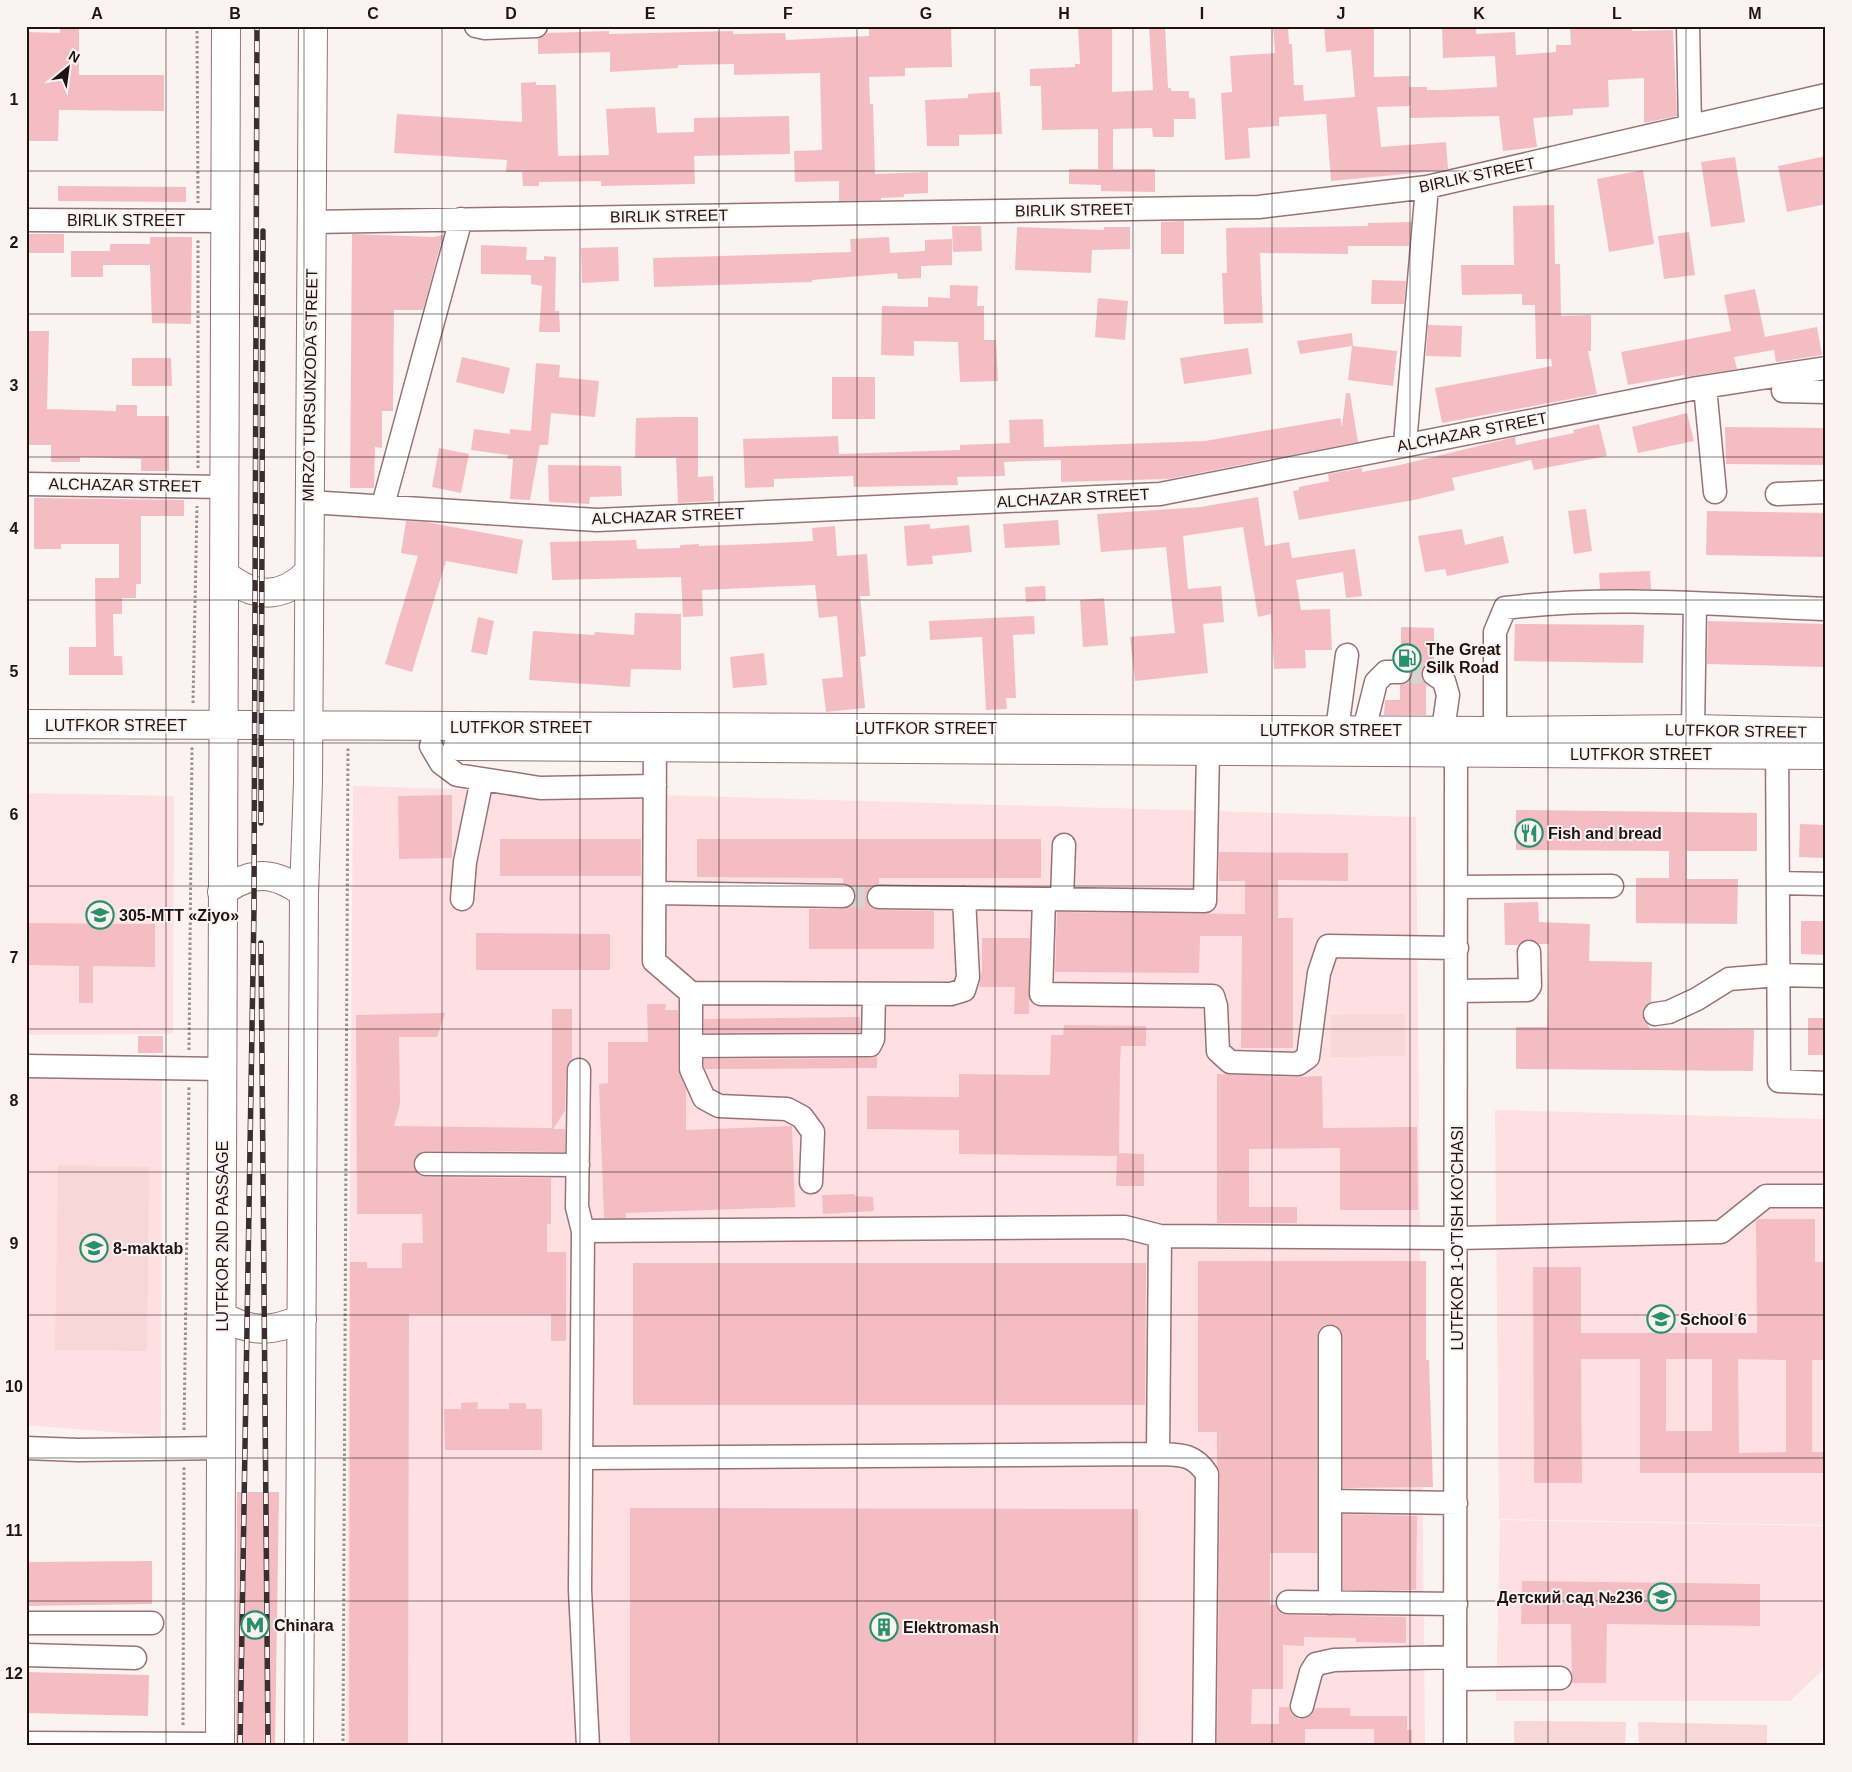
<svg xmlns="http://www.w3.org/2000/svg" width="1852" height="1772" viewBox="0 0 1852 1772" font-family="Arial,sans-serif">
  <rect width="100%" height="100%" fill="#fbf2f2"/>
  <path fill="#fee0e2" d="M353,786L1416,817L1425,1746H346Z
    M26,793L174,796L173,1034L26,1035Z
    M26,1067L162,1071L161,1436L26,1425Z
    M1495,1110L1826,1119V1525L1499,1519Z
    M1500,1520L1826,1526V1667L1790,1701H1496Z"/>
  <path fill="#f9d6d8" d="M1405,1014V1056L1331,1057V1015Z
    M58,1165L149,1167L147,1351L55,1350Z
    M1514,1721L1626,1722L1625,1746H1514Z
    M1638,1722L1767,1725V1746H1639Z"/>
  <path fill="#f3bdc2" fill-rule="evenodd" d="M60,26H79V75H164V111L59,110L58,141H26V32L60,33Z
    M869,26H951L952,67L905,68V76L869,77L870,104H873L875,174L928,172V193L904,194V197L881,198V200L839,201V181L795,182L794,151L822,150L820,73L734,75V64L678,65V68L610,72V52L538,54V39L547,33L609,31V34L733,31V34L785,33L786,40L869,36Z
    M1078,26H1112V92L1153,90L1149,26H1165L1168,88H1171V91H1189V98H1195L1196,119H1174V137H1153L1152,128L1113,129V169H1155V192L1101,191V185L1069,184V169H1098V129L1042,130L1041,86H1030V69L1075,67V64H1080Z
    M1273,26H1288L1289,44H1292L1294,85H1303L1304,101L1355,97L1351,50L1326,52L1324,26H1374V77L1409,76V87H1427V90H1442L1497,87L1495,56L1443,58L1442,26H1476V34L1515,32L1516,55L1556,52V45H1571L1570,26H1631L1632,31L1673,30L1677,116L1644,123V78L1608,80L1609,107L1573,109V115L1533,118L1537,147L1503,151L1499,116L1410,118V106L1377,107L1381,147L1446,142L1448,169L1437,171L1331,181L1326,114L1279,117V126L1248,128L1250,158L1225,160L1221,93L1232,92L1230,56L1275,53Z
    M536,82V85H556L558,156L609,155L606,109L655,107L657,133L694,132V118L789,116L790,154L694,156L695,184L601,186V181L539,182V186H523L522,172H506L507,160L394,153L397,114L522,122L521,83Z
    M1000,92L1002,134L959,135V146H927L925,100L968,98V94Z
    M1826,156V204L1787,212L1778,166Z
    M1735,157L1745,222L1711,227L1701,162Z
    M1643,170L1654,244L1609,252L1597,179Z
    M58,186L186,187V202L58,201Z
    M1554,205L1555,264H1560L1561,316L1591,315V351H1588L1597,394L1442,423L1435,388L1552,366L1551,359H1536L1535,305H1522V294L1462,295L1461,265H1514L1513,206Z
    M1184,221V254H1161V222Z
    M1411,222L1409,246H1348V254L1260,253L1263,323L1224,324L1222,273H1227L1226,228L1368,226V223Z
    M952,226H981L982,251L953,252Z
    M1017,227L1104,230V227H1130V249L1092,250L1091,273L1015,270Z
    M1689,232L1695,275L1664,279L1658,236Z
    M26,234H64V253H26Z
    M352,234L434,237L443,235L423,310H394L393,411H382V448L375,447L374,488H350Z
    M150,237H192L191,324L152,323L150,265H103V277H71V251H110V244H150Z
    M889,237L890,253L925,251V240L952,239V265L921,266V278L898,279L897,273L812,280V282L654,287L653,258L851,252L850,239Z
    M481,245L527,247L526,260H544V256L556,257L555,311H559L560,332H539L542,286L531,284V275L481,274Z
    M618,247L619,281L582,283L581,248Z
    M1372,280L1406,281L1404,304H1371Z
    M950,285L978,286L977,306H984V340H996L998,381L960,382L958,342L914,341V356L881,355L882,306L928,307V297L950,298Z
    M1755,289L1765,337L1817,327L1822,355L1776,362L1774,350L1734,357L1737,369L1685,377L1684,375L1628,385L1621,352L1731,331L1724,295Z
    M1098,298L1128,301L1125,340L1095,337Z
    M1428,325L1462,326L1461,357L1426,356Z
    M26,331H49L47,409L116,411V405H137V416H169V471H141V459L80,457V462H51V445H26Z
    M1352,333L1353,346L1397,351L1393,386L1348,380L1352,346L1300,354L1297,341Z
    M1248,348L1252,374L1184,384L1180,358Z
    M462,357L510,368L504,394L456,382Z
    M132,358H171L172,386H132Z
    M536,363L560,365L559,377L599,381L595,417L551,413L548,445H540L530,500L510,499L513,459H507L508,455L471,450L474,429L510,434V429L531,431Z
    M832,377H875V419H832Z
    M1346,393H1350L1358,442L1168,479L1061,482V460L1004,462L1005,476L957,477L958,485L854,487L853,476L774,479V487L745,488L743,439L838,436L839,454L960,450V445L1010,443L1009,420L1043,419L1044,447L1205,441L1340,418L1342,427Z
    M1687,413L1694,441L1638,453L1632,427Z
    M673,417H698V477L713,476L714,501L678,503L676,458H635L636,418Z
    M1599,424L1607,456L1534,470L1531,460L1452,478L1455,490L1414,500L1299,520L1293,491L1299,490V487L1329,481L1328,474L1362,468V472L1400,465L1515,437L1516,445L1574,433L1573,430Z
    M1725,427L1826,428V465L1726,464Z
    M439,448L469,454L461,493L432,487Z
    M548,465L621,466L622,496L590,497L589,504L549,502Z
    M1258,497L1265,546L1289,542L1292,558L1355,549L1362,596L1346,598L1343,572L1296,580L1301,610L1330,609L1332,650H1305L1306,668L1274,669L1271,614L1258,617L1243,527L1183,536L1188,589L1221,586L1224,622L1203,624L1208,673L1135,681L1130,637L1175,633L1166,547L1101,552L1097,514L1201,507Z
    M34,498L184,500V516H141V584H136V598H122V614H113L114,656H122L123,675H69V647H96L95,578H119V544H61V549H34Z
    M1586,509L1592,551L1574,554L1568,511Z
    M1707,511L1826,513V557L1706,555Z
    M1058,520L1060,545L1005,548L1003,524Z
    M406,521L426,522L523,540L517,574L446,561L412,672L385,664L418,556L401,553Z
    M930,524V529L969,525L972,552L932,556L933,564L907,566L904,526Z
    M835,526L837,556L867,554L870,596H860L866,656L860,657L865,708L826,712L822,679L843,677L837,616L819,618L815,585L702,590L703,616L683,617L681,577L552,580L550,542L636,540L637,549L680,548V545L699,544V546L756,544L813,541L812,528Z
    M1462,529L1465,545L1503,536L1509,563L1447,576L1445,569L1425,572L1418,536Z
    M1650,571L1651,589H1600L1599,573Z
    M1045,586L1046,601L1026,602L1025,587Z
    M1104,598L1108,645L1083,647L1080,600Z
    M635,613L681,614V670L631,669L630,687L529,680L533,631L594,635L595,632L634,635Z
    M1034,616L1035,634L1013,635L1016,698H1006L1007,709L986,710L982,637L930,640L929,621Z
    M478,617L494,621L487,655L471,652Z
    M1708,621L1826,624V667L1707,664Z
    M1515,624L1644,625L1643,663L1514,661Z
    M1401,627L1434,628V661L1424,666L1421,672L1422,680L1429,687L1426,686V715H1384L1385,700H1400V685L1407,683L1413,672L1411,665L1401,659Z
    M764,653L767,685L733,688L730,657Z
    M452,795V858L399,859L398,796Z
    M1516,810L1757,813V851H1687V879H1738L1737,924L1636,923V878H1669V851L1516,850Z
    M1800,824L1826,825V858L1799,857Z
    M500,839H641V876H500Z
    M697,839H1041V878H879V884L872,886L868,891L866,897L868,904L879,910L934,911V949H809V909H843L850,907L854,902L855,890L850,885L843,883V878L697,877Z
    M1219,852L1348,853V881L1278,880V918H1293V1048H1241L1242,936H1200L1199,973L1055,972L1057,912L1245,914V881H1219Z
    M1538,902L1539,922L1590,924L1589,961L1652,962L1651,1002L1643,1009L1642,1015L1650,1029L1754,1030L1753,1071L1516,1069V1027H1547L1549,944H1539L1529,939L1518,945H1505L1504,903Z
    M1801,921H1826V955L1801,954Z
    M26,923L155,924V967L93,966V1003H79V966L26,965Z
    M476,933L610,934V970H476Z
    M982,938H1030L1029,1014H1014L1015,987H979L982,971Z
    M647,1004H666L665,1010H678V1069L686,1089V1130L792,1126L795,1207L626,1213V1218H604L599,1084L608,1083V1042H648Z
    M552,1009H572V1059L566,1070L565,1111L553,1129H565V1152L426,1151L415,1157L413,1164L419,1175L426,1177L551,1178V1224H547V1252H566V1341H551V1314H409L408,1746H349L350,1262H367V1268H402V1243H423L422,1214H357L356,1015L445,1013L437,1037H399L400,1104L394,1126L552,1128Z
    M860,1017V1032L704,1033V1019Z
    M1808,1018H1826V1055H1808Z
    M1064,1025L1146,1026V1046H1121L1120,1063L1119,1153L1144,1154V1186H1116L1117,1156L959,1154V1130L867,1129V1096L959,1097V1074L1050,1075L1051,1035H1063Z
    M138,1036H163V1053H138Z
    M877,1056V1068L705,1069L704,1066V1059L870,1058Z
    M1217,1074L1298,1077L1322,1076L1323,1128L1417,1127L1418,1210H1340V1148L1249,1149V1207H1297V1223H1217Z
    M855,1194V1196L873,1197L874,1211L823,1214L822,1195Z
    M1759,1219H1815V1262H1826V1360H1812V1452H1826V1473H1640V1359H1581L1582,1483H1534L1533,1267H1581V1333H1757L1756,1221ZM1666,1359H1712V1431H1666ZM1738,1359L1786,1360V1452L1739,1453Z
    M1198,1261H1426V1360H1429L1433,1487L1343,1488V1337L1337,1326L1330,1324L1324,1325L1319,1330L1317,1337V1553H1270V1605H1276L1281,1613L1288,1615L1406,1617V1643L1356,1642V1638L1304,1637V1646L1283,1645V1689H1252L1251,1724H1279V1707H1289L1292,1715L1299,1719L1311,1716L1315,1708H1350V1716H1407V1730H1412V1746H1374V1729H1305V1746H1217L1220,1474L1217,1465V1432H1198Z
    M633,1263H1146L1145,1405H633Z
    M478,1402L477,1409H509V1403H526V1409H542V1450H445L444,1409H461V1403Z
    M237,1492H279L275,1746H236Z
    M630,1508L1138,1509V1746H630Z
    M1343,1514L1417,1516L1416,1590H1343Z
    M152,1561V1604L26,1606V1562Z
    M1522,1581L1760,1584V1626L1607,1624L1606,1683H1572L1571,1624H1521Z
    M26,1672L149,1675L148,1716L26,1713Z"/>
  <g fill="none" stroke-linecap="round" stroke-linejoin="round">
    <path stroke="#dad1d1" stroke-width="22" stroke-dasharray="22 11" stroke-linecap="butt" d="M1400,672L1434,674
      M843,896L879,897"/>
    <g stroke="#987376" stroke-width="25">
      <path id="minor" d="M476,26L485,28L536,26
        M1688,26L1690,126
        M26,220L226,221
        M311,222L1259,207L1427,187L1826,95
        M1705,387L1715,492
        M1783,391L1826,392
        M1405,444L1427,187
        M26,484L225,487
        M1777,494L1826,492
        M309,502L597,520L1160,494L1697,388L1826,368
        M383,505L461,219
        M1434,674L1444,681L1448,695L1443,730
        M1693,729L1695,604
        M1337,730L1347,655
        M1364,730L1376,682L1386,672H1400
        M655,731L654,961L691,993V1069L704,1098L719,1106L787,1109L802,1117L813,1132L811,1182
        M1495,731V632L1505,608C1611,595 1720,605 1826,609
        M1777,738L1779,1081L1826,1083
        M431,746L441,763L457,775L540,788L655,786
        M1208,751L1205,901L1044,899L1041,994L1213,996L1216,1006L1218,1051L1230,1062L1298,1064L1308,1057L1319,973L1328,946L1457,948
        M1778,883L1826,884
        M1456,887L1612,886
        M655,893L843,896
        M879,897L1044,899
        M462,899L465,862L482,779
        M1062,899L1064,845
        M1457,991L1527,990L1530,986L1529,952
        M691,993L951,994L964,990L968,977L964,898
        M1655,1014L1669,1012L1697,999L1729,979L1778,975L1826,976
        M691,1046L870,1045L873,1039L874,996
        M26,1066L222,1069
        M579,1070L577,1207L583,1231
        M426,1164L578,1165
        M26,1448L78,1450L222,1448
        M1158,1454L1160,1236
        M581,1458L1158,1454C1180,1455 1193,1453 1207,1474L1204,1746
        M1330,1501L1456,1503
        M1288,1602L1456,1604
        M1330,1603V1337
        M26,1623H152
        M26,1655L135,1658
        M1455,1679L1560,1678
        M1302,1706L1311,1672L1316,1664L1334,1660L1455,1657
        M26,1743L220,1744
        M588,1746L580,1590L583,1231L1125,1227L1160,1236L1457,1238L1721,1232L1766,1196H1826
        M1455,1746L1456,737"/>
    </g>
    <g stroke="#987376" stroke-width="30">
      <path id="major" d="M224,574C253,598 281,600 308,573
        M26,724L1495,731L1693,729L1826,732
        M458,746L1826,755
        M222,892C252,870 274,871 304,893
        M222,1316C251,1333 271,1332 302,1319
        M220,1746L226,26
        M299,1746L304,893L308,782L313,26"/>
    </g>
    <path stroke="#9a8e8f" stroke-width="3" stroke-dasharray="2.5 2.5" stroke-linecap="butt" d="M197,26L198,203
      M198,468V239
      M193,703L197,506
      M189,1050L192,746
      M184,1430L189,1086
      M183,1725L184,1466
      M343,1746L348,746"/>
    <use href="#minor" stroke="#fff" stroke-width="22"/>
    <use href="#major" stroke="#fff" stroke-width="28"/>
    <g stroke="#3b2e30" stroke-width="5.5">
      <path id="rail" d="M261,823L263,231
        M261,943L268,1746
        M240,1746L254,909L257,26"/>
    </g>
    <use href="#rail" stroke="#fbf2f2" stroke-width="4" stroke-dasharray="11" stroke-linecap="butt"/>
  </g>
  <path fill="none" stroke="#211315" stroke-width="1" stroke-opacity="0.55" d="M166,26V1746M304,26V1746M442,26V1746M580,26V1746M719,26V1746M857,26V1746M995,26V1746M1133,26V1746M1272,26V1746M1410,26V1746M1548,26V1746M1686,26V1746M26,171H1826M26,314H1826M26,457H1826M26,600H1826M26,743H1826M26,886H1826M26,1029H1826M26,1172H1826M26,1315H1826M26,1458H1826M26,1601H1826"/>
  <defs>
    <g id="fuel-ring" transform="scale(1.4375)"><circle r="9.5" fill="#fbf2f2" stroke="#298f6c" stroke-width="1.5"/><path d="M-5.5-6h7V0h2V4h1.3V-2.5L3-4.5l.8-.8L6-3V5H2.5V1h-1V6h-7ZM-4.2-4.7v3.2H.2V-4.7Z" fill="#298f6c"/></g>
    <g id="restaurant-ring" transform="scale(1.4375)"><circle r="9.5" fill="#fbf2f2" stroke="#298f6c" stroke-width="1.5"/><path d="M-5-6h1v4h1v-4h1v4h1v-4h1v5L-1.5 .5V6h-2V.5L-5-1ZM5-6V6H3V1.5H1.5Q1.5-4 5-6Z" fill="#298f6c"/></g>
    <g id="school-ring" transform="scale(1.4375)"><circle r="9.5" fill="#fbf2f2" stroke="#298f6c" stroke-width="1.5"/><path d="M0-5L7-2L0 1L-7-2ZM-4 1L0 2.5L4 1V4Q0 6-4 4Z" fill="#298f6c"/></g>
    <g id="metro-ring" transform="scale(1.4375)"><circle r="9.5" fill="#fbf2f2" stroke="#298f6c" stroke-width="1.5"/><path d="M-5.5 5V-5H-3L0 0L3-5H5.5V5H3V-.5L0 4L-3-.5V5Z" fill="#298f6c"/></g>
    <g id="building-ring" transform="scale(1.4375)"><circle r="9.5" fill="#fbf2f2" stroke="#298f6c" stroke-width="1.5"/><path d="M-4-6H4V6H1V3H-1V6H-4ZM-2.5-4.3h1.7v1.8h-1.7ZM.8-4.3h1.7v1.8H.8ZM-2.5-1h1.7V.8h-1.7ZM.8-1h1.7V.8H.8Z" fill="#298f6c"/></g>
  </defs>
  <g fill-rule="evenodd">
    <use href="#fuel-ring" x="1407" y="658"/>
    <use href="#restaurant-ring" x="1529" y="833"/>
    <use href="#school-ring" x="100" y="915"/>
    <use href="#school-ring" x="94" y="1248"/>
    <use href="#school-ring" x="1661" y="1319"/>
    <use href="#school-ring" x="1662" y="1597"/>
    <use href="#metro-ring" x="255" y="1625"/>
    <use href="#building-ring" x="884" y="1627"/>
  </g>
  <g text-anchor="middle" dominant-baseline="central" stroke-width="4" stroke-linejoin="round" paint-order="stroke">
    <g font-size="16" fill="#211315" stroke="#fbf2f2">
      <text transform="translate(1477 175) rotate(-12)">BIRLIK STREET</text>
      <text transform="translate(1074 210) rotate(-1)">BIRLIK STREET</text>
      <text transform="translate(669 216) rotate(-1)">BIRLIK STREET</text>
      <text x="126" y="220">BIRLIK STREET</text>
      <text transform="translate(310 385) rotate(-89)">MIRZO TURSUNZODA STREET</text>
      <text transform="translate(1472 432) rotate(-11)">ALCHAZAR STREET</text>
      <text transform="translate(125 485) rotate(1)">ALCHAZAR STREET</text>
      <text transform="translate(1073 498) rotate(-3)">ALCHAZAR STREET</text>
      <text transform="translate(668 516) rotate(-2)">ALCHAZAR STREET</text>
      <text x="116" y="725">LUTFKOR STREET</text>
      <text x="521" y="727">LUTFKOR STREET</text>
      <text x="926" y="728">LUTFKOR STREET</text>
      <text x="1331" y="730">LUTFKOR STREET</text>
      <text transform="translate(1736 731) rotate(1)">LUTFKOR STREET</text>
      <text x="1641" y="754">LUTFKOR STREET</text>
      <text transform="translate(222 1236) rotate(-90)">LUTFKOR 2ND PASSAGE</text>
      <text transform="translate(1457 1238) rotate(-90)">LUTFKOR 1-O'TISH KO'CHASI</text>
    </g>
    <g font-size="16" font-weight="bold" fill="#211315" stroke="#fbf2f2" text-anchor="start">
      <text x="1426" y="649">The Great<tspan x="1426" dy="18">Silk Road</tspan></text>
      <text x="1548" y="833">Fish and bread</text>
      <text x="119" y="915">305-MTT «Ziyo»</text>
      <text x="113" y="1248">8-maktab</text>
      <text x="1680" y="1319">School 6</text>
      <text x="1643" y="1597" text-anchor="end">Детский сад №236</text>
      <text x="274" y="1625">Chinara</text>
      <text x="903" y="1627">Elektromash</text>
    </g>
  </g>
  <rect width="1852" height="1772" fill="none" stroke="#fbf2f2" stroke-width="55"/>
  <g transform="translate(68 68) rotate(29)" stroke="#fbf2f2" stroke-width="4" paint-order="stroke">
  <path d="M0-4L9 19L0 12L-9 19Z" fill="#211315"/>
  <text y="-8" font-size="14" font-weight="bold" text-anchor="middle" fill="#211315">N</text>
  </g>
  <rect x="28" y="28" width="1796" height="1716" fill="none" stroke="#211315" stroke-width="2"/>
  <g font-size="16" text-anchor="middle" font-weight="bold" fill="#211315">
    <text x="97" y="19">A</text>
    <text x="235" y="19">B</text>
    <text x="373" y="19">C</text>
    <text x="511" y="19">D</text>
    <text x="650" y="19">E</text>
    <text x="788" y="19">F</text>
    <text x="926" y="19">G</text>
    <text x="1064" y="19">H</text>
    <text x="1202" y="19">I</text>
    <text x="1341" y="19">J</text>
    <text x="1479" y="19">K</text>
    <text x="1617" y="19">L</text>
    <text x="1755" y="19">M</text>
    <text x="14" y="105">1</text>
    <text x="14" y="248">2</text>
    <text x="14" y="391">3</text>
    <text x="14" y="534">4</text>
    <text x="14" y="677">5</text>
    <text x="14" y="820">6</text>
    <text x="14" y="963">7</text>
    <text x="14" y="1106">8</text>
    <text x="14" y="1249">9</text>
    <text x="14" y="1392">10</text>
    <text x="14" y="1536">11</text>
    <text x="14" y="1679">12</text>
  </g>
</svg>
